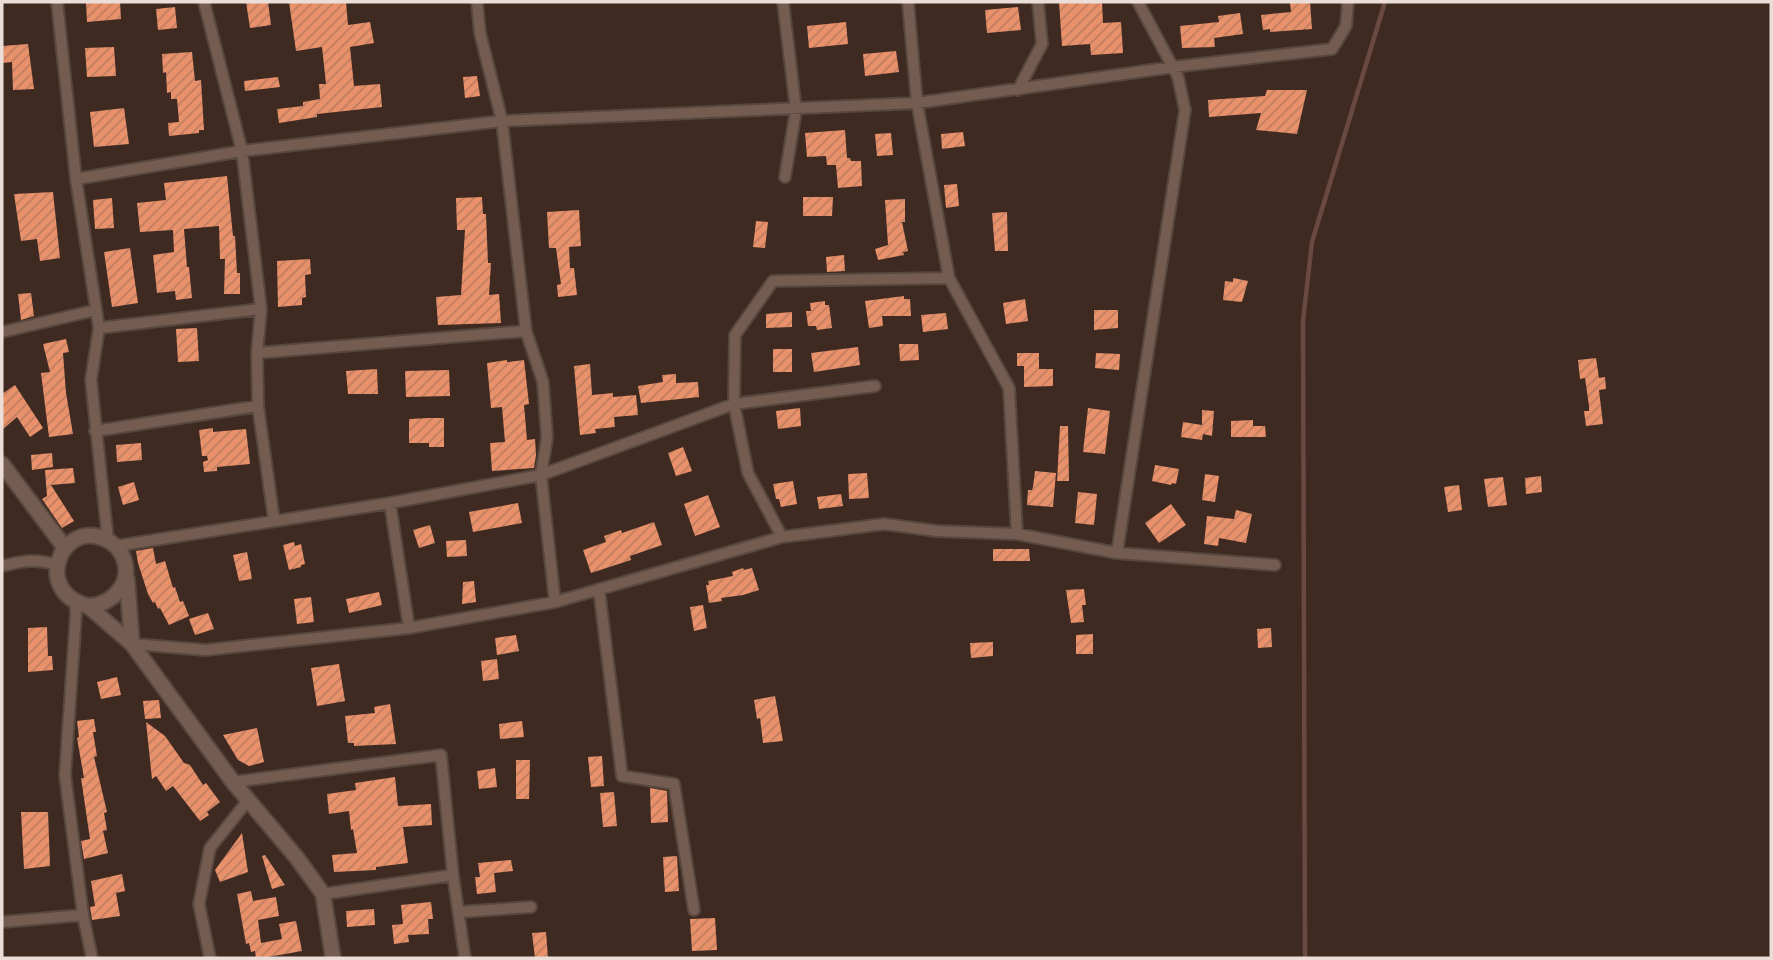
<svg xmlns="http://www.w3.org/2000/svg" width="1773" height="960" viewBox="0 0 1773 960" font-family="'Roboto Condensed',sans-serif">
  <defs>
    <pattern id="building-hatch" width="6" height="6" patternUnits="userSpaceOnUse" patternTransform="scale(1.75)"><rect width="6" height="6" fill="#e8916b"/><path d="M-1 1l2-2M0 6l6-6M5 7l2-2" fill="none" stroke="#c07d60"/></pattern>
  </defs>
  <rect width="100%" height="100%" fill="#3f2a21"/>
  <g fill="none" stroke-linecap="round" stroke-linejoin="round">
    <path stroke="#6a4940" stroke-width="4.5" d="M1305,958L1303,321L1312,242L1385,2"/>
  </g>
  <path fill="url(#building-hatch)" d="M86,2H120L121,19L87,22Z
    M246,2H268L271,25L250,28Z
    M289,2H346L348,25L370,22L374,43L350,47L354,86L380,84L382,107L317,114V117L279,123L277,109L303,106V102L320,99L319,84H326L322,47L296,51Z
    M1059,2H1102L1103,23L1121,22L1123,53L1091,55L1090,44L1062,46Z
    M1290,2H1310L1312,29L1270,32V29L1263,30L1261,15L1291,12Z
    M175,7L177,28L158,30L156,9Z
    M1018,7L1021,30L987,33L985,10Z
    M1240,13L1243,34L1214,38L1215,47L1182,48L1180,26L1219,22L1218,16Z
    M846,22L848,44L809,48L807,26Z
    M28,44L34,89L13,90L12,62L2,63V46Z
    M114,47L116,76L87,77L85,48Z
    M896,51L899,72L865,76L863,54Z
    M192,52L195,81L201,80L204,130H199V133L169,136L168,123L179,122L177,99H171V92L167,93L166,72L163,73L162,54Z
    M477,76L480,96L465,98L463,77Z
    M278,77L280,87L245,91L244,81Z
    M1267,90H1307L1297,134L1256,130L1261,113L1209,117L1208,100L1265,96Z
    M124,108L129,144L94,147L90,112Z
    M845,130L847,158H850L851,161H861L862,186L838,188L836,165H827L826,156L807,157L805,133Z
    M963,132L965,146L942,149L941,134Z
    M891,133L893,155L877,156L875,134Z
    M227,176L233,236H235L237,273H240V294H224L225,259H220L219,226L184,229L187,267H189L192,298L176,300L175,291L157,293L153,255L174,252L173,230L140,232L137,203L166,200L164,183Z
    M957,184L959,206L946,208L944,185Z
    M53,192L60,258L40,261L37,239L21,241L14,194Z
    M482,197L483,214H486L488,263H491L489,295L499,294L501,323L438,325L436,297L461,295L465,230H457L456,198Z
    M803,197H833L832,216H803Z
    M112,198L114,228L95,229L93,200Z
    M905,199V222H902L908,251L903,252L904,255L878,260L875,249L888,245L885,200Z
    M579,210L581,246L569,247L570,268H574L577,295L558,297L557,285L561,284L556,248H549L547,212Z
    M1007,212L1008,251H995L992,213Z
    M756,221L768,222L765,248L753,247Z
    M130,248L138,303L112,307L104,252Z
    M844,255L845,271L827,272L826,257Z
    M310,259L311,274L305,275L306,297L302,298V305L278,307L277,261Z
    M1233,278L1248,281L1242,302L1223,300L1225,281L1233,282Z
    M31,293L34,316L21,320L18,294Z
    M904,296V299H910L911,316H882L883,326L869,328L865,301Z
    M1025,299L1028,321L1006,324L1003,303Z
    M825,301V305H829L832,328L817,330L816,326H808L806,311H811L810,303Z
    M1094,310H1118V328L1094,330Z
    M792,312V327L766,328V314Z
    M946,313L948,329L923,332L921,315Z
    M197,328L199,361L178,362L176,329Z
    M66,339L69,352L63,353L66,393L73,434L49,437L41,373L50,372L43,344Z
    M899,344H918L919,360L900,361Z
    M858,347L860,365L814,372L811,353Z
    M773,349H792V372H773Z
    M1017,353H1039V369H1053V386L1024,387V366H1017Z
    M1096,353L1120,354L1119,370L1095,368Z
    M1596,358L1599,378L1605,377L1606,389L1599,390L1603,424L1586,426L1584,411H1589V406L1585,378L1580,379L1578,360Z
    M507,360V362L524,360L529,404L524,405L527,440L535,439L536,455L534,468L492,471L490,443L505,442L502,407L491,408L487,363Z
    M590,364L592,395L613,393V397L636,395L638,415L614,417L615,427L595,429L596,433L580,435L574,366Z
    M377,369L378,394H348L346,371Z
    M449,370L450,396L406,397L405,371Z
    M676,374V383L698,382L699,397L641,403L638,386L663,382L662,375Z
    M15,385L43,428L30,437L17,417L2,430V394Z
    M800,408L801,426L778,429L776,411Z
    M1088,408L1110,411L1105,454L1083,452Z
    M1202,410L1214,411L1212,436L1203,434L1202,440L1181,437L1183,422L1202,425Z
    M429,418H444V447H429V443H409V419Z
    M1253,420V426H1265L1266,437H1231V421Z
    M1060,426H1068L1069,481H1057Z
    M213,428V432L246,429L250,464L217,467V471L204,472L203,462L208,460L207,456H202L199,430Z
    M141,443L142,460L117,462L116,445Z
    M683,447L692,471L676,476L668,453Z
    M52,453L53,467L32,470L31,455Z
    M1155,465L1179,469L1176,484L1172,483L1171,485L1152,481Z
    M73,468L75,483L51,485L74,521L62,528L42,499L47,496L45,470Z
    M1035,471L1056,473L1053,507L1027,505L1028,490H1032L1033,487Z
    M867,473L869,498L849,499L848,474Z
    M1205,474L1219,476L1215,502L1202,500Z
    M1541,476L1542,492L1526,494L1525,478Z
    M1503,477L1507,505L1488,507L1484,479Z
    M793,481L797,504L781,507L779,499H776L773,484Z
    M134,482L139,500L123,505L118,487Z
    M1459,485L1462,510L1448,512L1444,487Z
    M1078,492L1097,494L1094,525L1075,523Z
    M841,494L843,506L819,509L817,497Z
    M708,495L720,527L695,536L684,504Z
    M518,503L522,523L473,532L469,512Z
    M1171,504L1186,525L1159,543L1145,523Z
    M1236,510L1252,514L1246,543L1219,538L1218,546L1204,544L1207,516L1234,519Z
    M654,522L662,545L630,556L631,560L591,573L583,550L606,542L604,536L621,530L622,533Z
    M430,525L435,543L419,548L413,530Z
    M466,540L467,556L447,557L446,541Z
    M294,542L295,546L301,544L305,564L301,565V567L289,570L283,545Z
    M153,548L156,564L165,561L173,588L175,587L180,602L183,601L189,616L169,625L160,608L158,609L155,602L153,603L148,594L138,563L136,551Z
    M993,549H1029L1030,561H993Z
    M247,552L252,579L239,581L233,555Z
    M743,568L744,570L752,568L759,590L743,595L721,598L722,601L709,603L706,585H709L708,581L733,576L732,572Z
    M474,581L476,602L462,604L463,582Z
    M1084,589L1086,605H1082L1084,622L1071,623L1066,590Z
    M379,592L382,605L349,613L346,599Z
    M311,597L314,622L297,624L294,599Z
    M703,605L707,628L694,631L690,607Z
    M208,613L214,629L195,635L189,619Z
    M47,627L48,656H52L53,670L28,672V628Z
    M1271,628L1272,647L1258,648L1257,629Z
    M1093,634V654H1076V635Z
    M516,635L519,651L497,655L495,638Z
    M993,642V656L971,658L970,643Z
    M497,659L499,679L483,681L481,661Z
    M339,664L345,701L317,706L311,668Z
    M117,677L121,695L101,699L97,682Z
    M775,696L783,741L763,743L760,718L757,719L754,700Z
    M159,700L161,718L145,719L143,701Z
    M390,704L396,744L354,746V743H348L345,716L375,713L374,707Z
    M94,719L96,732H93L97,756L94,757L107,812L104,813L107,830L103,831L108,853L84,859L81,841L90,839L81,778H84L77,738L79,737L77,721Z
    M522,721L524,737L500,739L499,724Z
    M146,722L165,736L184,763L190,765L203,785L206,783L220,802L207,812L209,815L200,821L173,786L166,791L156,776L152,779Z
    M257,728L264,762L249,766L238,760L223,735Z
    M602,756L604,786L591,787L588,757Z
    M516,760H530L529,799H516Z
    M495,768L497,787L479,789L477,771Z
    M395,777L398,806L431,804L432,825L403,827L408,863L376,867V870L334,872L332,855L357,853L353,829L351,830L349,811L329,814L327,794L356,790L355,783Z
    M650,788L667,791L668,822L651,823Z
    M614,792L617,826L603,827L600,793Z
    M21,812H48L50,866L24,869Z
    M242,833L248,872L220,882L215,870Z
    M265,855L285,885L272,889L262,856Z
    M677,856L679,891L665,892L663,857Z
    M511,860L513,871L494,873L496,892L477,894L475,877H480L478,863Z
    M122,874L125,891L116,893L120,916L92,920L90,907L95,906L91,881Z
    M251,891L253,901L276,897L279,916L258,920L261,943L282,939L279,924L296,921L302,951L262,958H256L255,951L251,952L249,943L246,944L237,894Z
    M431,902L433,919H428L429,934L408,935L409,942L394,944L392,925L403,924L401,905Z
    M374,909L375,925L347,927L346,911Z
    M715,918L717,950L692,951L690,919Z
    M546,932L548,958H535L532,933Z"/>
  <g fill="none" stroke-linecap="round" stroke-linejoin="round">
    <g stroke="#58473f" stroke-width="14">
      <path id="minor" d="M57,2L76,179L99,328L91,380L108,541
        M204,2L242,151L261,309L257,353L258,406L274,520
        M477,2L480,33L502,121L526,331L543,382L547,438L541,475L555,602
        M783,2L796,110L785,177
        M908,2L917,103L949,278L1009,388L1017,534
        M1018,90L1042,44L1038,2
        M76,179L242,151L502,121L917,103L1173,67L1332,49L1346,26L1348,2
        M99,328L261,309
        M2,332L96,310
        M257,353L526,331
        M95,431L258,406
        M390,503L409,628
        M782,537L748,473L734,404L735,335L773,281L949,278
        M116,546L390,503L541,475L734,404L875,386
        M1117,553L1185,110L1178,77L1138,2
        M2,566C22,561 37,558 57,565
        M599,589L622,776L674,784L694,910
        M75,601L76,614L65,775L83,915L92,958
        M132,644L206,650L409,628L555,602L782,537L884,524L937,531L1017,534L1117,553L1275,565
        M233,782L441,755L453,875L465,958
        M323,894L453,875
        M459,912L531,907
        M2,922L83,915
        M210,958L199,904L210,848L249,799"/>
    </g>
    <g stroke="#58473f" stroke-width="18">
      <path id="tertiary" d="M2,464L65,548
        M127,579L132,644
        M88,606C114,605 136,580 121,553C118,547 111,542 105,539C61,519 32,592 88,606L132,644L233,782L297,858L323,894L333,958"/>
    </g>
    <use href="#minor" stroke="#745c51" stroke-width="10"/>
    <use href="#tertiary" stroke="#745c51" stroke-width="14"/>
  </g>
  <rect width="1773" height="960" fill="none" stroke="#ebddd7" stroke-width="7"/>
</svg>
